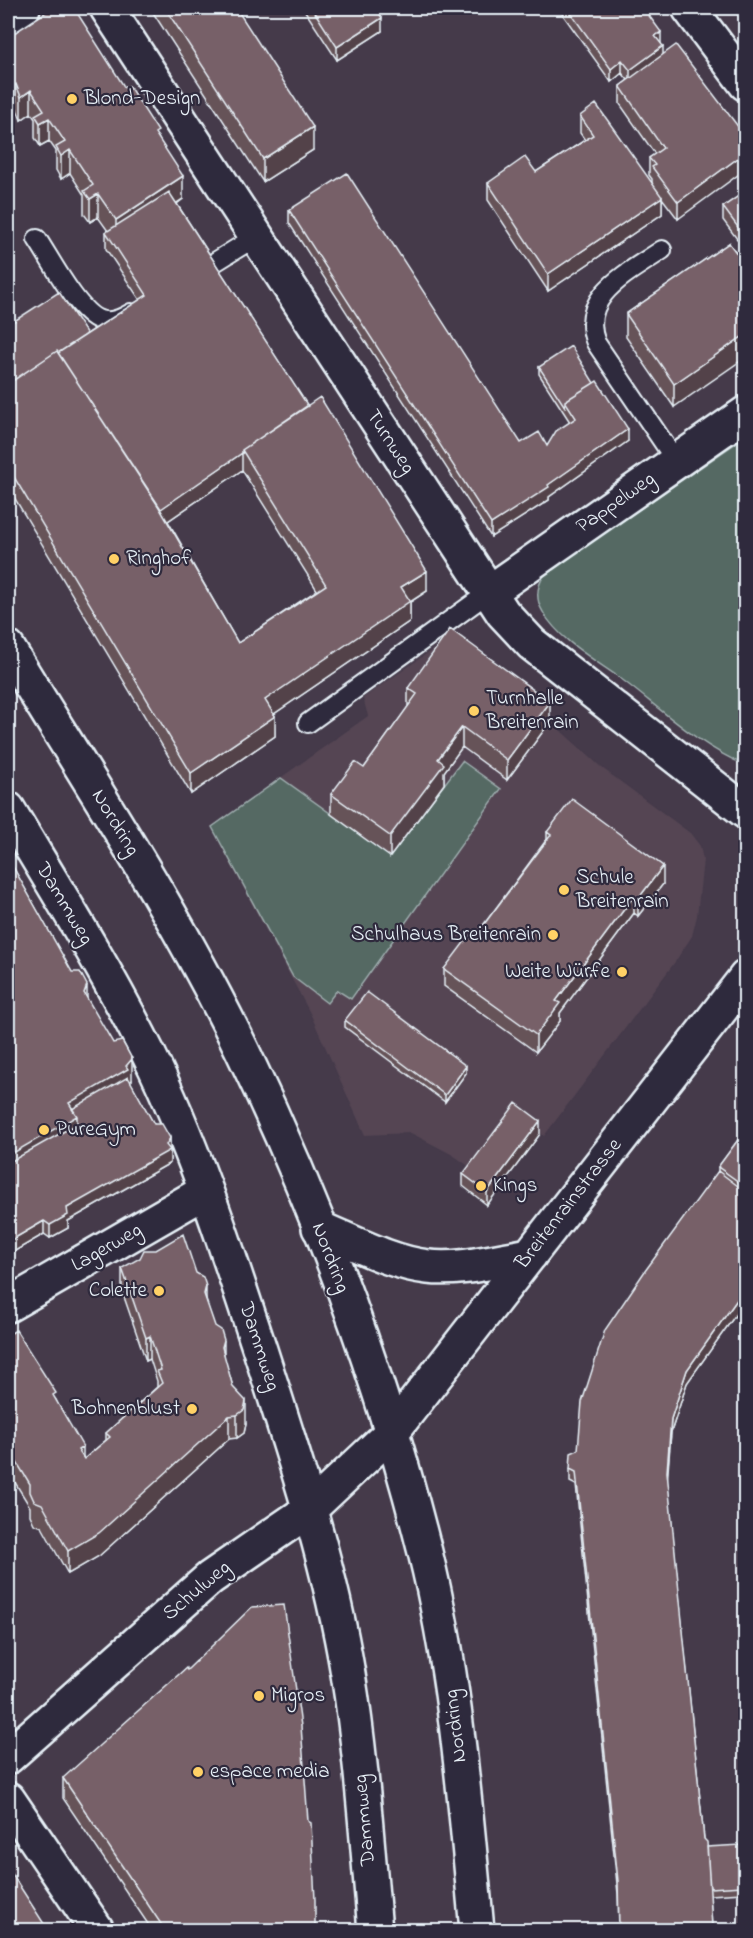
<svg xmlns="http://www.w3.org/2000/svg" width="753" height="1938" viewBox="0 0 753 1938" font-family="'Indie Flower',sans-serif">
  <rect width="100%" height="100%" fill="#453a4a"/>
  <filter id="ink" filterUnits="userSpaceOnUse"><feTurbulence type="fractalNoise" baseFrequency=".0167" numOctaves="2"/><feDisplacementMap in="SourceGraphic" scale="12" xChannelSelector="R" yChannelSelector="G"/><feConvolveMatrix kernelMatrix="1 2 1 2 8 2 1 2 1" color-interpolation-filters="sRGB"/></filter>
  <g filter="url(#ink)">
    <path fill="#544553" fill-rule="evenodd" d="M442,643L550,721L602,768L690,833L700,846L703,860L697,916L692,936L675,962L544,1136L516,1116L474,1170L453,1155L411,1133L365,1135L310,1013L211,827L368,716L363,698ZM462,761L351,999L337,990L293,977L212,827L281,778L390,857Z"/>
    <path fill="#546963" stroke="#9eadae" stroke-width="1.5" d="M745,437V765C699,746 660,708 620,678C595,660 559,640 543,612C535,599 536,587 545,574Z
      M462,761L501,789L351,999L337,990L327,1003L293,977L212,827L281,778L390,856Z"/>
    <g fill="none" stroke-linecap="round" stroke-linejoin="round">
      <g stroke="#e8f1f8" stroke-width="22">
        <path id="lane" d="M37,239C50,258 78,313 100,320C111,324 122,318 131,313
          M662,250C630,272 577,296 596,343L676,461
          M207,267L257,236
          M308,723L488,593"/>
      </g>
      <g stroke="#e8f1f8" stroke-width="38">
        <path id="street" d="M107,8L503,613L532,644L746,812
          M689,8L746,84
          M8,17L23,8
          M488,593L746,413
          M8,809C56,889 106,969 148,1053C195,1148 227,1250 260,1350C294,1456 330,1564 348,1674C362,1759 367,1845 375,1930
          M319,1228C353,1242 391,1263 428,1267C461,1271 498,1260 530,1255
          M8,1305L206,1191
          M8,1757L210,1578L309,1510L392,1432L746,977
          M8,1799L97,1930"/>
      </g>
      <g stroke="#e8f1f8" stroke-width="38">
        <path id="secondary" d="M8,648C88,780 175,911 242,1050C319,1210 382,1380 425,1552C456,1676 465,1804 477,1930"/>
      </g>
      <use href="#lane" stroke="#2f2a3d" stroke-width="18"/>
      <use href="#street" stroke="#2f2a3d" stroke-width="33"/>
      <use href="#secondary" stroke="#2f2a3d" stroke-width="33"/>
    </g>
    <path fill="#665359" stroke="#e8f1f8" stroke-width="1.5" fill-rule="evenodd" d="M150,8H236L313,150L263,182Z
      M303,8H376L382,31L337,60Z
      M558,8H648L650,17L661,45L663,55L746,137L678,219L662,198V214L548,291L488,200V183L536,172L585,140L580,133V116L652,183V179L649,175V158L655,154L620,104V86L628,80L622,73L611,82Z
      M8,37L158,137L183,199L177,204L427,591L410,602V621L274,714L275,736L191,794L8,487V319L9,325L87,334L140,300L106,249V232L108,231L98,217L90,222L84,214V195L70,173L61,179L56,170V151L49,141L40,146L35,138V119L31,113L21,120L16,107ZM242,470L317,590L238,643L168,521Z
      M746,191V239L740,243L723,220V207Z
      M289,210L521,443L547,446L570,422L539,374V367L628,441L549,497V500L491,537L289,223Z
      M729,243L674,407L626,337V314Z
      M408,688L550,722L507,780L462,747L444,772V784L390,857L331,814V794L364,768L408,707Z
      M547,832L663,884L638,916L634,913L560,1013V1021L536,1052L444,986V969L473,939L547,839Z
      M8,858L132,1080L130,1081L154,1124L170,1138V1163L68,1221V1228L50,1238L44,1234L8,1255Z
      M345,1020L466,1073L445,1102L345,1027Z
      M746,1129V1300L687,1383L671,1432L667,1478L704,1839L707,1847L743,1886V1893L710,1895L712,1930H619L618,1894L576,1485L570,1482V1469L578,1450L718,1171V1167Z
      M540,1134L487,1205L463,1186V1174Z
      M122,1268L206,1301L224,1357L233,1387L246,1424L244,1433L237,1438L229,1439L99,1556L68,1574L42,1527L34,1524L30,1515V1507L13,1479L8,1476V1335L56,1400L84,1459L106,1440V1433L157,1387V1381L150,1359L146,1361L122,1291Z
      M63,1778L315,1930H152L63,1798Z"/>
    <path fill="#534348" stroke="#e8f1f8" stroke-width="1.5" d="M382,18V31L337,60V47Z
      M661,32V45L655,36Z
      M663,46V59L630,83V70Z
      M622,60V73L611,82V69Z
      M16,84V107L8,112V89Z
      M31,90V113L21,120V97Z
      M49,118V141L40,146V123Z
      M313,127V150L263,182V159Z
      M70,150V173L61,179V156Z
      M746,152V169L678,219V202Z
      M183,176V199L116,243V220Z
      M98,194V217L90,222V199Z
      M662,197V214L548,291V274Z
      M746,226V239L740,243V230Z
      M10,236V253L8,254V237Z
      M746,334V357L674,407V384Z
      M628,429V441L549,497V500L491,537V524Z
      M242,453V470L159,527V510Z
      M427,571V591L410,602V621L265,720V700L401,587Z
      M550,702V722L507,780V760Z
      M275,716V736L191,794V773Z
      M462,727V747L444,772V784L390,857V836L438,759Z
      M663,866V884L638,916V899Z
      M634,896V913L560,1013V1021L536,1052V1035L556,1001Z
      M87,985V1005L84,993Z
      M132,1059V1080L77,1137L8,1176V1156L69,1103L126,1066Z
      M466,1066V1073L445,1102V1095Z
      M540,1121V1134L487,1205V1192Z
      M170,1138V1163L68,1221V1228L50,1238V1225L67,1208L166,1145Z
      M44,1221V1234L8,1255V1242Z
      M206,1286V1309L204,1294Z
      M746,1287V1300L687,1383L671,1432L667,1485V1472L671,1419L687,1370Z
      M150,1336V1359L146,1361V1338Z
      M224,1340V1363L222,1347Z
      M246,1401V1424L244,1433L237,1438V1415Z
      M229,1416V1439L99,1556L68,1574V1551Z
      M83,1447V1470L78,1450Z
      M13,1656V1673L8,1679V1662Z"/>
    <path fill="#776067" stroke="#e8f1f8" stroke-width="1.5" d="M52,8H74L125,88L129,86L158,131L155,133L183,176L116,220L98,194L90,199L84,191L93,185L70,150L61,156L56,147L65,142L49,118L40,123L35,115L44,110L31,90L21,97L16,84L8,89V37Z
      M165,8H236L313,127L263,159Z
      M312,8H376L382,18L337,47Z
      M567,8H648L650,10L647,13L661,32L655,36L663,46L630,70L622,60L611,69Z
      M676,45L746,137V152L678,202L652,167L655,165L649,158L663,148L620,86Z
      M596,104L662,197L548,274L488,183L525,157L536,172L593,135L580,116Z
      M347,173L521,443L539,432L547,446L556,431L576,418L565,401L597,381L628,429L548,485L549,487L491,524L289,210Z
      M746,191V226L740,230L723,207Z
      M169,192L308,406L242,450V453L161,509L58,353L147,295L106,232Z
      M729,243L746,266V334L674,384L626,314Z
      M59,292L87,334L58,353L57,351L8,384V325Z
      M571,346L594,383L565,401V407L539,367Z
      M57,351L159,507L238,643L326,585L242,450L320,397L427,571L401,587L410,601L265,700L275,716L191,773L8,467V384Z
      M450,629L550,702L507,760L462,727L438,759L444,764L390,836L331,794L355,762L364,768L417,694L408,688Z
      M572,799L663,866L638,899L634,896L556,1001L560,1003L536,1035L444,969L469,936L473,939L551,835L547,832Z
      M8,858L72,972H80L87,985L84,993L113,1043L122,1041L132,1059L126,1066L128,1069L69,1103L77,1116L8,1156Z
      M367,992L466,1066L445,1095L345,1020Z
      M128,1077L154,1124H162L170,1138L166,1145L170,1150L67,1208L68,1215L50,1225L44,1221L8,1242V1163L77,1124V1116L72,1109Z
      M516,1103L540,1121L487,1192L463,1174Z
      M746,1129V1187L718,1167Z
      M718,1171L746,1192V1287L687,1370L671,1419L667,1472L704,1839L707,1842L712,1927L647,1930H622L619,1928L618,1881L576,1472L570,1469L571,1453L578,1450L582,1402L605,1330L645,1271Z
      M183,1234L196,1273L203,1277L206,1286L204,1294L215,1326L221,1330L224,1340L222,1347L233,1387L246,1401L244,1410L237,1415L229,1416L99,1533L68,1551L42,1504L34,1501L30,1492V1484L13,1456L8,1453V1335L16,1330L56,1393L53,1395L83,1447L78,1450L84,1459L110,1437L106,1433L162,1383L157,1371L161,1370L150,1336L146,1338L122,1268L140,1258L144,1250H156Z
      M284,1605L301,1726L308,1821L311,1823L315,1900V1930H165L63,1778L186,1668L187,1670L252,1607Z
      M8,1645L13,1656L8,1662Z
      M741,1845L743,1886L710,1888L707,1847Z
      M8,1868L48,1930H8Z"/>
  </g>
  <g fill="#ffd166" stroke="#2f2a3d" stroke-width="2">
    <circle cx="72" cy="99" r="6"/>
    <circle cx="114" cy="559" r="6"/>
    <circle cx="474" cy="711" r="6"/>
    <circle cx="564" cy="890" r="6"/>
    <circle cx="553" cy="935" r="6"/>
    <circle cx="622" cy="972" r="6"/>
    <circle cx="44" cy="1130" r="6"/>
    <circle cx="481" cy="1186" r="6"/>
    <circle cx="159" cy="1291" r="6"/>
    <circle cx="192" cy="1409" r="6"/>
    <circle cx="259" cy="1696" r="6"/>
    <circle cx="198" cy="1772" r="6"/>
  </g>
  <g text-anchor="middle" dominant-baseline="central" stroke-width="4.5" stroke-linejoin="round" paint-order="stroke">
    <g font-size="21" fill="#e8f1f8" stroke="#2f2a3d" text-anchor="start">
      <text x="84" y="99">Blond-Design</text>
      <text x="126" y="559">Ringhof</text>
      <text x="486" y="699">Turnhalle<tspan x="486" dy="24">Breitenrain</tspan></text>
      <text x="576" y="878">Schule<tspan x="576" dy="24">Breitenrain</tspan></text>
      <text x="541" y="935" text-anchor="end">Schulhaus Breitenrain</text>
      <text x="610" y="972" text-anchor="end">Weite Würfe</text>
      <text x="56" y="1130">PureGym</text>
      <text x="493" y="1186">Kings</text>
      <text x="147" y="1291" text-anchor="end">Colette</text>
      <text x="180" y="1409" text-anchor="end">Bohnenblust</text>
      <text x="271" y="1696">Migros</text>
      <text x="210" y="1772">espace media</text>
    </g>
    <g font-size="21" fill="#e8f1f8" stroke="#2f2a3d">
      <text transform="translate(390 442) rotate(57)">Turnweg</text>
      <text transform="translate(616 503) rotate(-35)">Pappelweg</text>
      <text transform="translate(115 823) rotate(59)">Nordring</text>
      <text transform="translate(64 904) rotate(59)">Dammweg</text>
      <text transform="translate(569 1204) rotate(-52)">Breitenrainstrasse</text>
      <text transform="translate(107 1248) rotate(-30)">Lagerweg</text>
      <text transform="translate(330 1258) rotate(69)">Nordring</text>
      <text transform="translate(259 1347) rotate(72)">Dammweg</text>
      <text transform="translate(197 1591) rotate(-40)">Schulweg</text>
      <text transform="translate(456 1726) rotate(-97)">Nordring</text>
      <text transform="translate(365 1820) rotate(-95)">Dammweg</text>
    </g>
  </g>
  <rect width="753" height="1938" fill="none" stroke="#2f2a3d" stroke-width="30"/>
  <rect x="15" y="15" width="723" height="1908" fill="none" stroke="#e8f1f8" stroke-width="2" filter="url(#ink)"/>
</svg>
